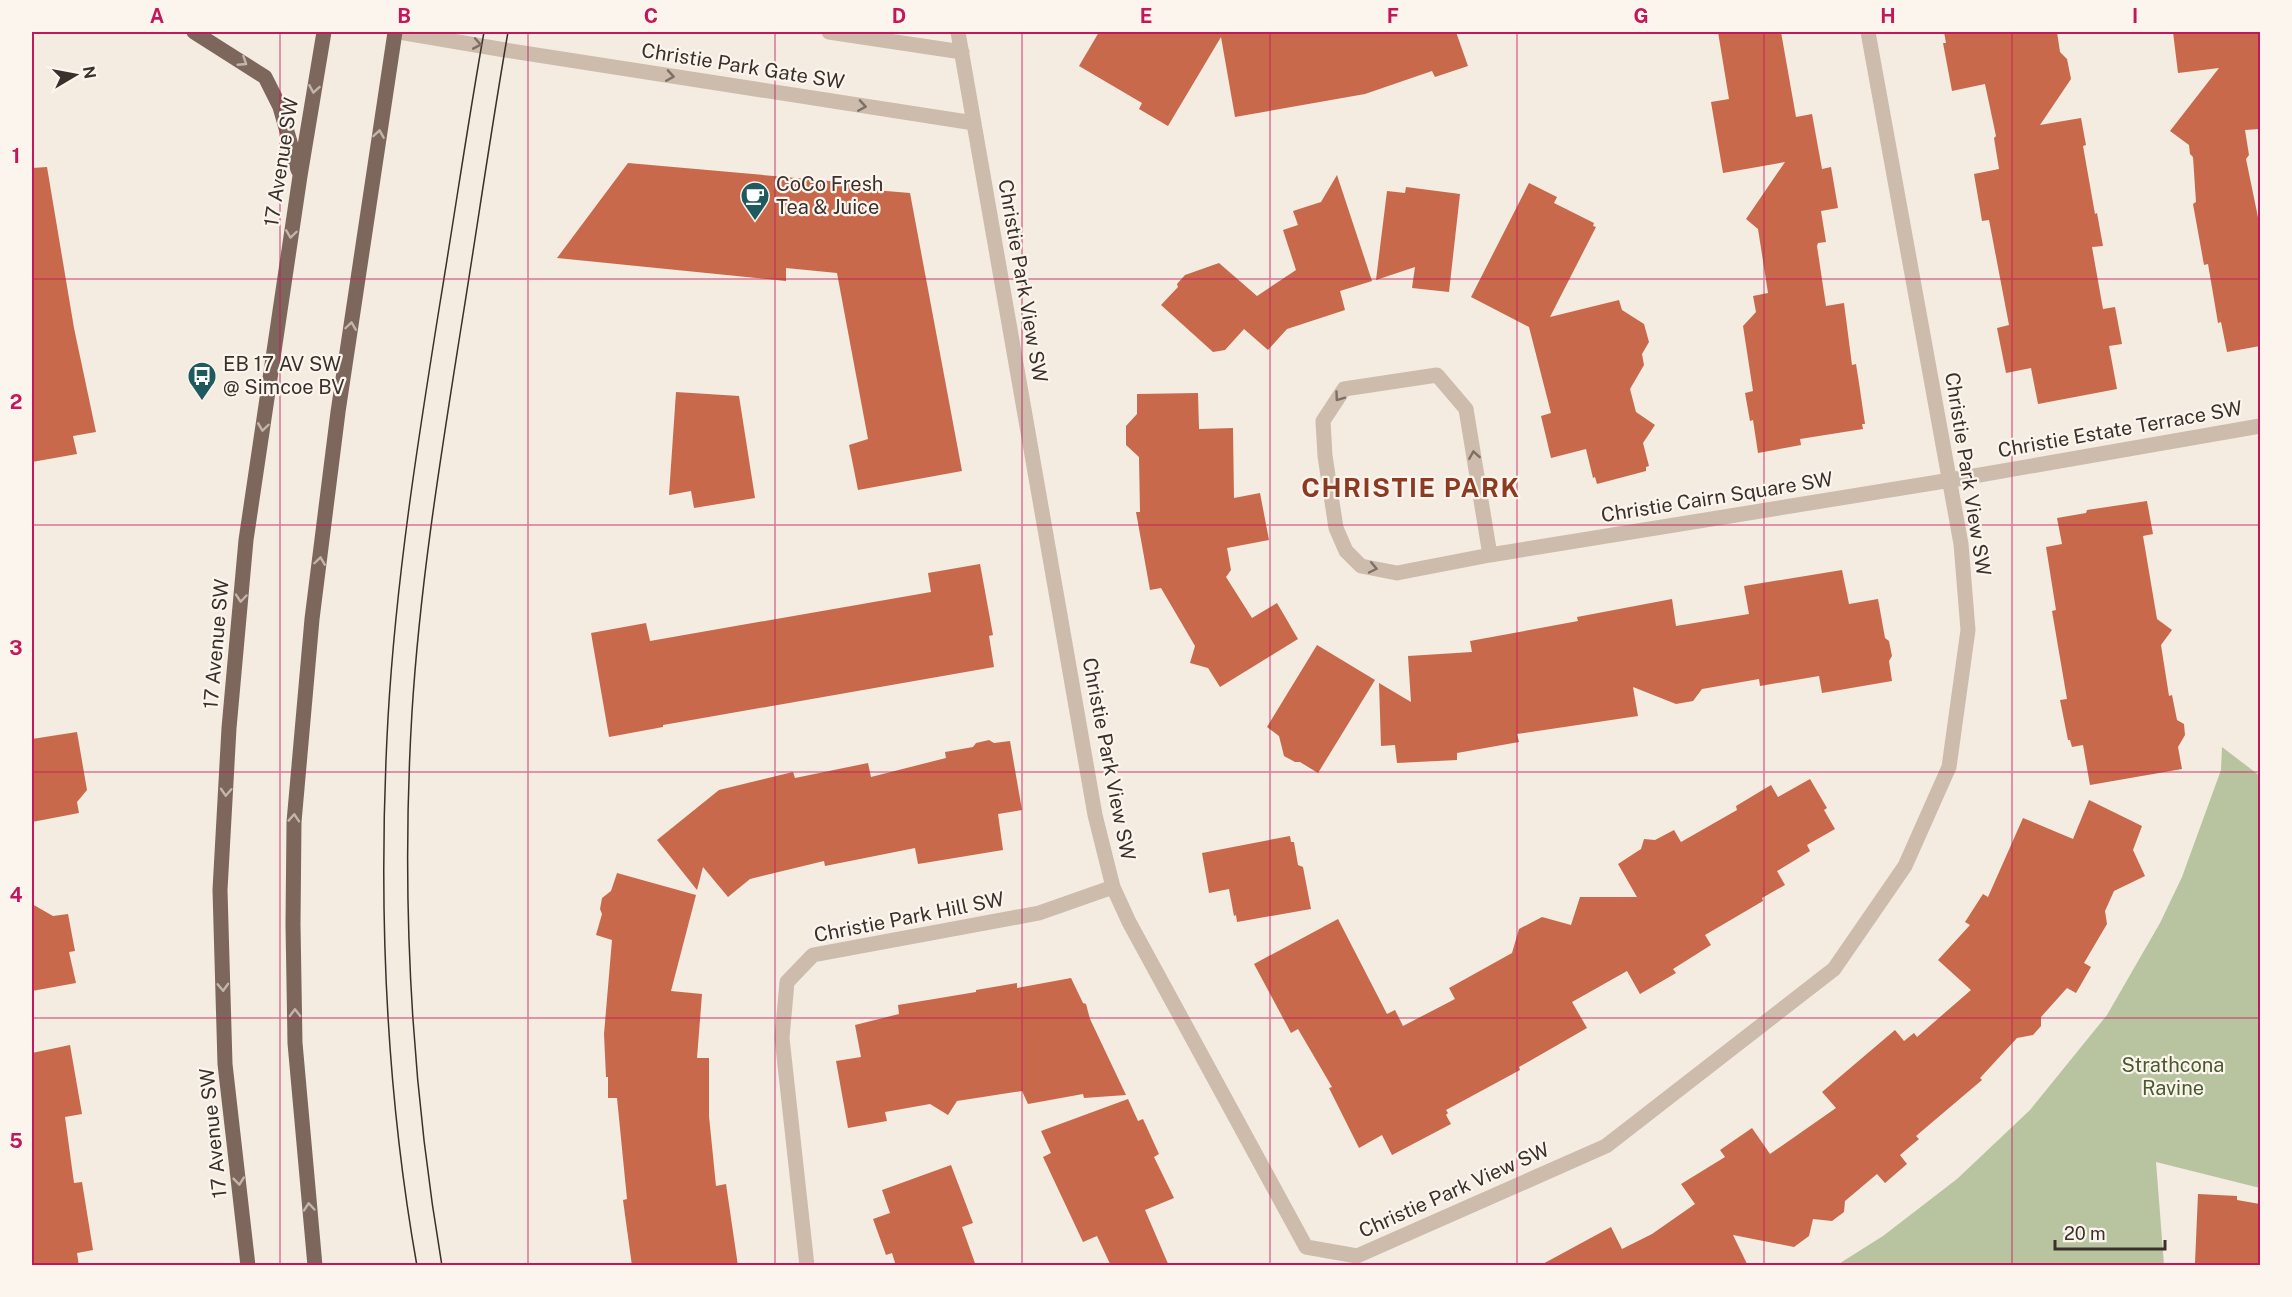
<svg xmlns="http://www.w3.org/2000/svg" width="2292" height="1297" viewBox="0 0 2292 1297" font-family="'Public Sans',sans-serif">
  <rect width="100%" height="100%" fill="#f4ebe1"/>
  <path fill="#b8c4a0" d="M2222,747L2260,776V1188L2156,1162L2164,1265H1837L1883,1236L1957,1179L2030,1110L2107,1015L2160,923L2182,877L2221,770Z"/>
  <path fill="#c8694b" d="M1099,32H1456L1468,66L1435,77L1432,71L1365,94L1235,117L1221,37L1168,126L1139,109L1142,103L1079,66Z
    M1718,32H1781L1796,117L1812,114L1822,169L1831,167L1838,208L1821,211L1826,242L1818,243L1817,246L1826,306L1844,303L1852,365L1856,364L1859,383L1865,424H1862L1863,429L1800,439L1801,445L1758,453L1753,420L1750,421L1745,393L1753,391L1743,326L1756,312L1753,296L1768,293L1758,229L1746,219L1785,162L1723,173L1711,102L1729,99Z
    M1944,32H2057L2060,52L2067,59L2071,79L2040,125L2081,118L2086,145L2083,146L2095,214L2097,213L2103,246L2092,247L2103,309L2115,307L2122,344L2109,346L2117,389L2038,404L2031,368L2006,373L1997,328L2009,325L1989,220L1982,221L1974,174L1999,169L1994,138L1996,136L1985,84L1952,91L1943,43H1946Z
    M2173,32H2260V129L2245,130L2249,155L2246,159L2260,227V346L2227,352L2221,322L2218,323L2208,264L2204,265L2193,204L2196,202L2193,157L2190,154L2189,145L2170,131L2219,68L2178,73Z
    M628,163L875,185L874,190L910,193L962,471L858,490L849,445L868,439L837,273L786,268V281L557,258Z
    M47,167L74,328L96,432L73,436L77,454L32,462V168Z
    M1337,175L1372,281L1340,291L1345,310L1287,329L1268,350L1244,329L1225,350L1213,352L1161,305L1178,287L1177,284L1185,275L1219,263L1257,296L1296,270L1283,230L1298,225L1293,211L1321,202Z
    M1529,183L1557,197L1554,203L1594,223L1593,226L1596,227L1550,317L1619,300L1622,310L1644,324L1649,342L1642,354L1644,365L1630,389L1636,412L1655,425L1643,443L1649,466L1646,467V471L1597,484L1595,477L1593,478L1586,449L1551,458L1541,416L1551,413L1529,327L1471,297Z
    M1406,187L1460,194L1449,292L1412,288L1415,267L1376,280L1387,191L1405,193Z
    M676,392L739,396L755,498L694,508L691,491L669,495Z
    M1198,393L1199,429L1233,428L1234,498L1260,493L1269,540L1227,548L1231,570L1226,577L1252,618L1277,603L1298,639L1220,687L1208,668L1190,663L1195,646L1161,588L1150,590L1136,512H1140L1139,457L1126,445V426L1137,414V394Z
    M2147,501L2153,534L2143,536L2157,619L2172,630L2161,645L2169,696L2172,695L2177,720L2184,724L2185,735L2178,747L2182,769L2090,785L2083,745L2072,747L2070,740H2068L2060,700L2067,699L2052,611L2056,610L2046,547L2062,544L2057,518L2086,513L2087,510Z
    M980,564L993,635L989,636L994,667L663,725V727L609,737L591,633L646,623L650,641L931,592L928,573Z
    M1842,570L1849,604L1878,599L1885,638L1889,641L1892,656L1889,661L1892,681L1822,693L1819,676L1760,686L1759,679L1702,689L1693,701L1676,704L1633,687L1638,716L1517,734L1519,742L1457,753V760L1397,763L1395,745L1381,746L1379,683L1411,702L1408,656L1472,652L1470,641L1578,621L1577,617L1672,599L1676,626L1749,614L1744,586Z
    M1317,645L1375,680L1318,773L1300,762H1295L1284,756L1279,736L1267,727Z
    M77,732L87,790L77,802L79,813L32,822V739Z
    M989,740L994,743L1010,741L1022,810L998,814L1003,850L918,864L915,848L825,866L824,861L750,879L728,897L703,867L697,890L657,840L719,790L793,772L795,778L868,763L871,777L946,758L945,752L973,747L976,743Z
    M1810,779L1827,808L1824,810L1835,829L1807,845L1810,851L1777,871L1785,885L1762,898L1763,901L1705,935L1711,945L1673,969L1676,973L1640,994L1627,971L1572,1002L1587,1028L1519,1067L1520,1070L1446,1110L1448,1113L1446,1115L1451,1124L1392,1155L1382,1135L1359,1148L1329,1088L1332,1087L1298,1029L1291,1033L1254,964L1338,919L1387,1014L1395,1010L1403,1026L1455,999L1449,988L1512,953L1519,929L1542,917L1571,925L1580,897H1637L1618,864L1641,849L1644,839L1655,840L1674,830L1681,842L1737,810L1736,806L1771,785L1778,797Z
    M2089,800L2142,826L2133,850L2145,876L2114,891L2105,911L2107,924L2084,963L2091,967L2076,993L2067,988L2041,1017V1026L2033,1035L2017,1038L1980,1078L1982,1080L1916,1136L1919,1139L1900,1155L1907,1164L1885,1183L1877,1174L1845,1201L1844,1212L1832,1221L1813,1219L1809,1236L1794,1247L1733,1235L1748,1266H1539L1611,1227L1622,1249L1652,1234L1695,1204L1681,1184L1725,1157L1720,1150L1752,1128L1770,1154L1836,1108L1822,1092L1895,1030L1904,1041L1914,1033L1917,1037L1971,990L1938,960L1970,925L1965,922L1983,894L1988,897L2023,818L2073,839Z
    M1290,836L1291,842H1294L1298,865L1303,867L1311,909L1237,922L1236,915L1234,916L1229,889L1209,893L1202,853Z
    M617,873L696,895L671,991L702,994L697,1058H709V1116L716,1186L726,1184L738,1266H632L623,1200L627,1199L617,1098H608V1077H606L604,1034L612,940L596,935L602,914L600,909L602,898L611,891Z
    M32,904L53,916L68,914L75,951L69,952L76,983L32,991Z
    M1071,978L1083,1003L1086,1004L1090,1019L1126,1095L1084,1098L1083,1094L1028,1104L1022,1091L957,1101L948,1115L930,1104L885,1112L887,1121L848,1128L836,1061L861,1057L855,1025L899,1014L898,1005L976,992V990L1017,983V988Z
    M70,1045L82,1114L65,1117L74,1183L82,1182L93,1250L77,1253L79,1266H32V1053Z
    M1128,1099L1138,1121L1143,1119L1159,1154L1154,1157L1174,1198L1145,1210L1169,1266H1111L1097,1236L1083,1242L1043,1157L1051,1153L1041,1131Z
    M951,1165L973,1223L962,1227L976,1266H896L892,1253L886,1255L873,1219L890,1213L882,1190Z
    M2198,1194L2237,1196V1200L2260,1204V1266L2195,1263Z"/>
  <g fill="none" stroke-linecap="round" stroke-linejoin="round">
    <path stroke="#cdbbac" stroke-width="15" d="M399,32L505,50L974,123
      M829,32L962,52
      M958,32L1095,815L1113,887L1129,922L1306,1247L1357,1256L1606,1146L1834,969L1905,866L1949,767L1968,630L1961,544L1868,32
      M1490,555L1466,409L1437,375L1344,389L1323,421L1325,456L1336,528L1346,551L1361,566L1397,573L1490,555L1951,480L2260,426
      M807,1266L782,1038L787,982L813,955L1039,913L1113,887"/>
    <path stroke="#7d675c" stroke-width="15" d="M194,32L265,77L280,107L298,170
      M248,1266L225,1064L220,890L229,728L246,540L300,176L324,32
      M315,1266L295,1043L293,924L294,822L312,619L338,412L395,32"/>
    <path stroke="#3b302b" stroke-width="1.5" d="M417,1266C385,1086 378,900 388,718C396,579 418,440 440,303C455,212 468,122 484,32
      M442,1266C411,1083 401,896 412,712C420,583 441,455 461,328C477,229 491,130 508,32"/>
  </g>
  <defs><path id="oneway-chevron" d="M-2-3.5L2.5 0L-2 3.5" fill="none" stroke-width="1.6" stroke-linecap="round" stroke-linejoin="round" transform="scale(1.5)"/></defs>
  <g stroke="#7d6f65">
    <use href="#oneway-chevron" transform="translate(477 44) rotate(10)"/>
    <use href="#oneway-chevron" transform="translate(670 76) rotate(9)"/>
    <use href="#oneway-chevron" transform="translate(862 106) rotate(9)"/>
    <use href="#oneway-chevron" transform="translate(1339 397) rotate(126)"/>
    <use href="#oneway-chevron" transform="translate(1474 455) rotate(-99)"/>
    <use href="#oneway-chevron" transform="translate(1373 568) rotate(12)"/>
  </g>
  <g stroke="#c2b5ac">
    <use href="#oneway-chevron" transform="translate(243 62) rotate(33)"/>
    <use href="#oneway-chevron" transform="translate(314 89) rotate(100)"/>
    <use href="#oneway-chevron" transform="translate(379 134) rotate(-81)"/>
    <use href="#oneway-chevron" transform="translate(291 234) rotate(98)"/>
    <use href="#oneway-chevron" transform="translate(351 326) rotate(-82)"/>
    <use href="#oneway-chevron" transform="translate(263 427) rotate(98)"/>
    <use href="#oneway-chevron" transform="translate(320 561) rotate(-82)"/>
    <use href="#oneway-chevron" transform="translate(241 598) rotate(95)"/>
    <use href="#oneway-chevron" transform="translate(226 792) rotate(93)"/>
    <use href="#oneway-chevron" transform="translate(294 818) rotate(-86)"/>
    <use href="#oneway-chevron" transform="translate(223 987) rotate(88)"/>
    <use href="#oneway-chevron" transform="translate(295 1013) rotate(-91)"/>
    <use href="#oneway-chevron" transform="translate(239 1181) rotate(84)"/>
    <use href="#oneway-chevron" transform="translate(309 1207) rotate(-95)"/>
  </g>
  <path fill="none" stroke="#c2185b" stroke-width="1.5" stroke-opacity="0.55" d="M280,32V1266M528,32V1266M775,32V1266M1022,32V1266M1270,32V1266M1517,32V1266M1764,32V1266M2012,32V1266M32,279H2260M32,525H2260M32,772H2260M32,1018H2260"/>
  <defs>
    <g id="cafe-pin" transform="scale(1.5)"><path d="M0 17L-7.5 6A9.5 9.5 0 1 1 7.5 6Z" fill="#1f5a5e" stroke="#fbf5ee"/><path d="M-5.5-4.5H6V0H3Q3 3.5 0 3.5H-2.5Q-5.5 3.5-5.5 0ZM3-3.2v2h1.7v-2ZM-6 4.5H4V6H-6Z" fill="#fff"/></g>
    <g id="bus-pin" transform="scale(1.5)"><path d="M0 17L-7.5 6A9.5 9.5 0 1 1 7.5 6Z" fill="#1f5a5e" stroke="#fbf5ee"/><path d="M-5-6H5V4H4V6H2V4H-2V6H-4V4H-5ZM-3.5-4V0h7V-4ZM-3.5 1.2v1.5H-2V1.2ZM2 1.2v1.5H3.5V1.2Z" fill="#fff"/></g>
  </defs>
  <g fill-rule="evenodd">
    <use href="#cafe-pin" x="755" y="196"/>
    <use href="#bus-pin" x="202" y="376"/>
  </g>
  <g text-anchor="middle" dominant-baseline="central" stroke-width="4.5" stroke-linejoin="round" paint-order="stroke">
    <g font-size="20" fill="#3b302b" stroke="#fbf5ee">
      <text transform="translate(743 66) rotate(9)">Christie Park Gate SW</text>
      <text transform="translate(281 162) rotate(-81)">17 Avenue SW</text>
      <text transform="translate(1023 281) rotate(80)">Christie Park View SW</text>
      <text transform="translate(2120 429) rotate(-10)">Christie Estate Terrace SW</text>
      <text transform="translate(1968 474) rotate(81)">Christie Park View SW</text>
      <text transform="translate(1717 497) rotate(-9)">Christie Cairn Square SW</text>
      <text transform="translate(216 644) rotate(-85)">17 Avenue SW</text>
      <text transform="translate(1109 759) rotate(79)">Christie Park View SW</text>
      <text transform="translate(909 917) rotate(-11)">Christie Park Hill SW</text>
      <text transform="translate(213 1133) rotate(-96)">17 Avenue SW</text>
      <text transform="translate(1454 1190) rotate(-24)">Christie Park View SW</text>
    </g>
    <g font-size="20" fill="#3b302b" stroke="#fbf5ee" text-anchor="start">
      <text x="776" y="184">CoCo Fresh<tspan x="776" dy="23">Tea &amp; Juice</tspan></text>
      <text x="223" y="364">EB 17 AV SW<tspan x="223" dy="23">@ Simcoe BV</tspan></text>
    </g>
    <g font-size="20" fill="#4a5a2e" stroke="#fbf5ee">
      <text x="2173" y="1065">Strathcona<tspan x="2173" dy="23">Ravine</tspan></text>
    </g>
    <g font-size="26" font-weight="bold" letter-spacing="1.5" fill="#8c3b22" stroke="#fbf5ee">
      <text x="1411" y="487">CHRISTIE PARK</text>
    </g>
  </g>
  <rect width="2292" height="1297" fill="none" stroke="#fbf5ee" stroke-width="66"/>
  <g transform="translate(75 75) rotate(80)" stroke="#fbf5ee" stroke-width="4.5" paint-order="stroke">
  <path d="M0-4.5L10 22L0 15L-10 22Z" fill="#3b302b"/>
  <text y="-9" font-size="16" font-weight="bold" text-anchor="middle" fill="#3b302b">N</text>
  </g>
  <path d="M2055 1240v9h110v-9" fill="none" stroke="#3b302b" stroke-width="3"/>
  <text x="2064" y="1240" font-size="18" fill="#3b302b" stroke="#fbf5ee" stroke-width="4.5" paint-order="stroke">20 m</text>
  <rect x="33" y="33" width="2226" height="1231" fill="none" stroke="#c2185b" stroke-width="2"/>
  <g font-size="20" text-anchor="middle" font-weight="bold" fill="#c2185b">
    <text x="157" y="23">A</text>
    <text x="404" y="23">B</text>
    <text x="651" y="23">C</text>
    <text x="899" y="23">D</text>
    <text x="1146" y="23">E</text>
    <text x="1393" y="23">F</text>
    <text x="1641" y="23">G</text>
    <text x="1888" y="23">H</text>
    <text x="2135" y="23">I</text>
    <text x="16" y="163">1</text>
    <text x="16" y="409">2</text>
    <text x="16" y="655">3</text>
    <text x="16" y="902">4</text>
    <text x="16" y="1148">5</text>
  </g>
</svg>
